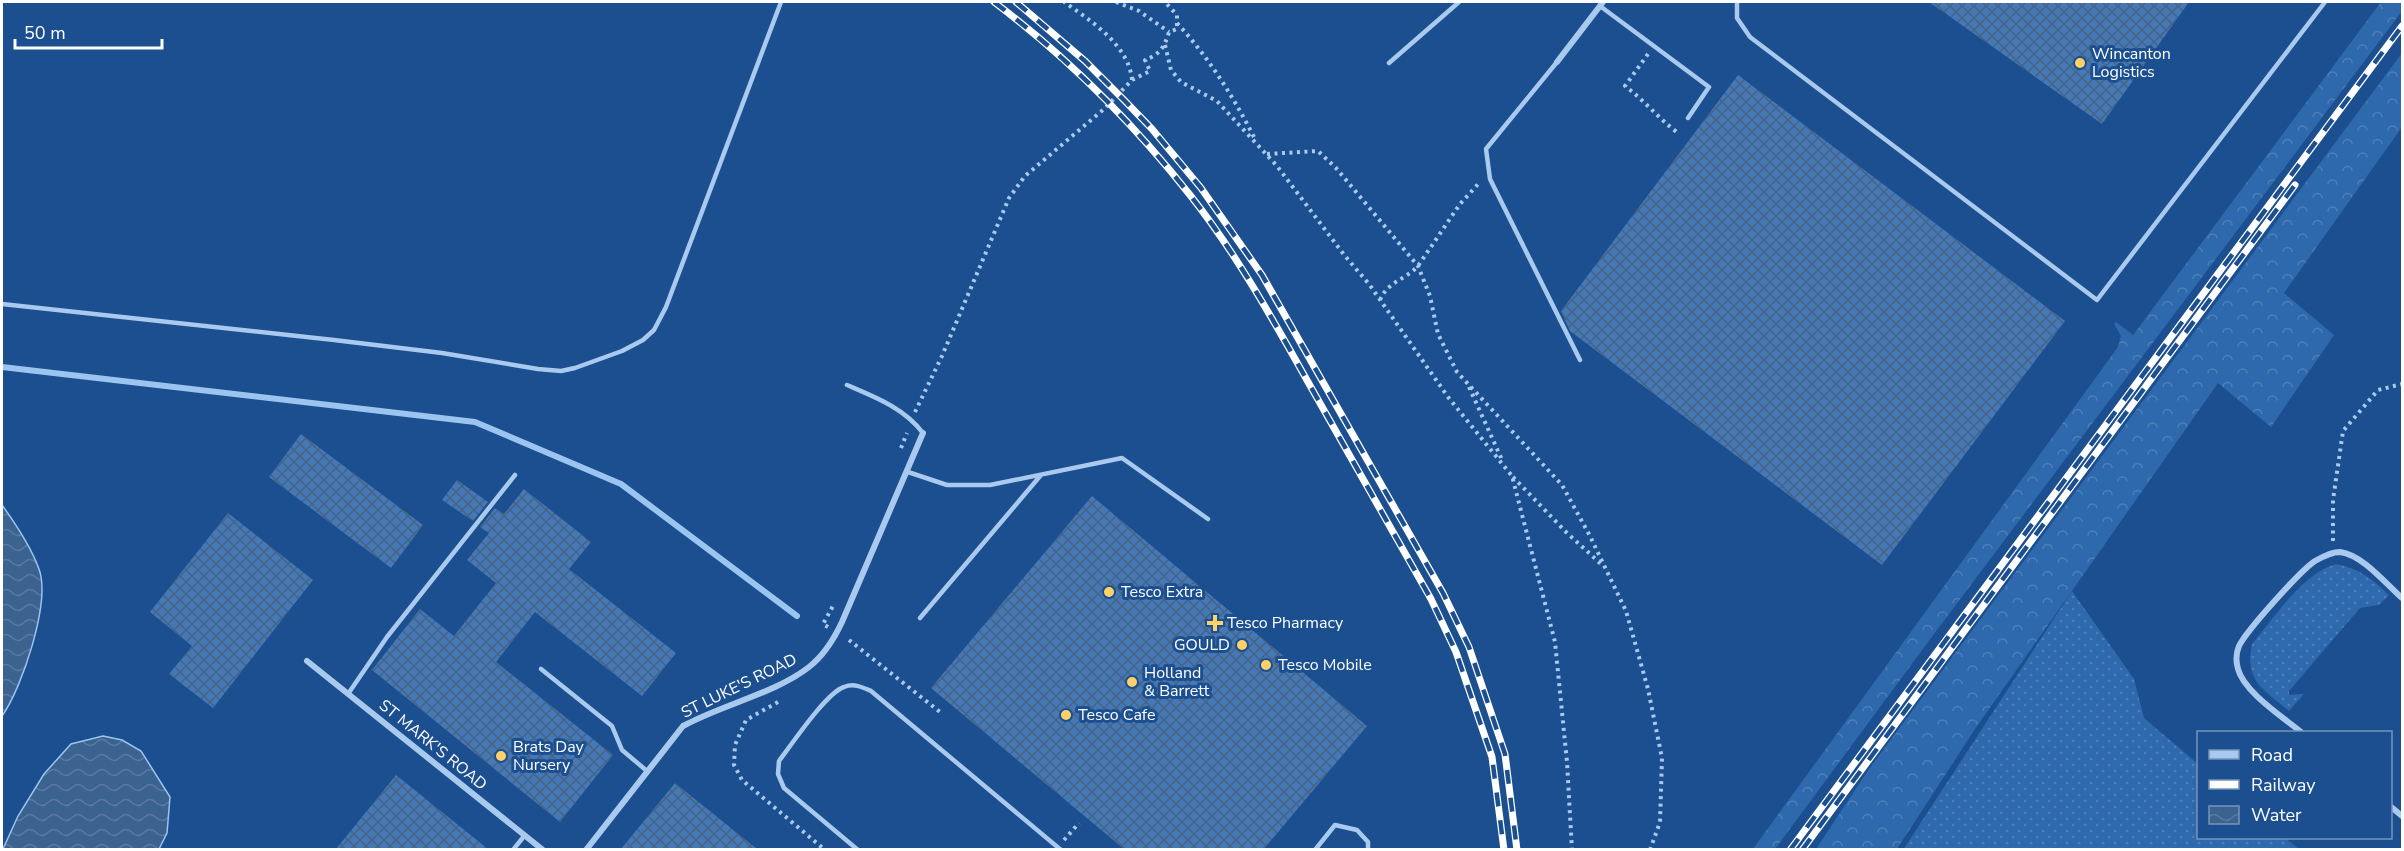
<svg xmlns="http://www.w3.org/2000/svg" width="2404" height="851" viewBox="0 0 2404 851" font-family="'Nunito Sans',sans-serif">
  <defs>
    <pattern id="grass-dots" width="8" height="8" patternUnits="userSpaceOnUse" patternTransform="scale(1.5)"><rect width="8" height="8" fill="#2e69ad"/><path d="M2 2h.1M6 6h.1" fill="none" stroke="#4d80b9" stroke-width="1.8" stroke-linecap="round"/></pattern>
    <pattern id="forest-crowns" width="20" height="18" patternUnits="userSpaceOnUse" patternTransform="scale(1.5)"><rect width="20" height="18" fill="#2e69ad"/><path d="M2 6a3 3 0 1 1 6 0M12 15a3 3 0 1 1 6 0" fill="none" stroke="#4d80b9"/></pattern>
    <pattern id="water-waves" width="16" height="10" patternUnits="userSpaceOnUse" patternTransform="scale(1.5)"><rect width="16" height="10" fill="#3c6290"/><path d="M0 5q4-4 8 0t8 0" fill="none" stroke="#597aa1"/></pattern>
    <pattern id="building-cross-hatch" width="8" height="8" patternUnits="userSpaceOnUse" patternTransform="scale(1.5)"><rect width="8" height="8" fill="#4478b7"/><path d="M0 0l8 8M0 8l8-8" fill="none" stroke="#486282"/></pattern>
  </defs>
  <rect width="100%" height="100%" fill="#1b4f8f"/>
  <path fill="url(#grass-dots)" d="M2336,564C2360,569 2371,578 2389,595L2379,605L2360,608L2289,691V695L2304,694L2289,711C2264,690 2244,681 2252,644C2273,619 2304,572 2336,564Z
    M2072,591L2134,679L2144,718L2198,764V838H2285L2299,849L1903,850Z"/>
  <path fill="url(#forest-crowns)" d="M2381,2H2402V11L1937,630L1775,849H1753L2118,347L2121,336L2114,324L2116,322L2133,335Z
    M2402,53V127L2284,293L2334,335L2271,427L2218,383L1975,729L1897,849H1816L1869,769Z"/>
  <path fill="url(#water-waves)" stroke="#9cc4f0" stroke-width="1.5" d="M2,505C15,523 31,547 39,569C51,602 22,688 2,716Z
    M103,736L122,740L141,751L170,797L167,833L159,849H3L18,816L44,774L71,744Z"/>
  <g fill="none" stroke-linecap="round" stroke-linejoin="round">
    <path stroke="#9cc4f0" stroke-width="6" d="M2,367L475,422L621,484L797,616"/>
  </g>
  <path fill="url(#building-cross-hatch)" d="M1929,2H2189L2102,124Z
    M1738,75L2065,321L1882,565L1570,331L1561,311Z
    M301,434L423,525L391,568L269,477Z
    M457,480L488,502L473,521L442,500Z
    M524,489L591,542L569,569L676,653L642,696L535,612L496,662L613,755L560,822L372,670L420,609L454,636L496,583L467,560L489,533L480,527L495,508L504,514Z
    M1092,496L1367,726L1264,849H1124L931,688Z
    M228,513L313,580L213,708L169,674L192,646L150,612Z
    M396,775L488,849H336Z
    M675,783L757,849H621Z"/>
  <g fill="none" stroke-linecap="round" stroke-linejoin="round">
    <path stroke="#a9c9ee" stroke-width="4" stroke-dasharray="3 4.5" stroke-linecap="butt" d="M1116,2L1139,11L1169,32
      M1177,23C1209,58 1233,96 1255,139
      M1165,45L1171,70L1181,82L1217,101L1277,166L1345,256L1369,284L1448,397L1512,476L1555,642L1567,762L1572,850
      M1648,54L1625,86C1645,101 1658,118 1678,133
      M1132,80L1150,71L1145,60C1160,54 1164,48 1169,32L1177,29V15L1165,2
      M1267,154L1318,151L1336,168L1418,266L1430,296L1438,334L1457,372L1562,485L1590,536L1626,611L1648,689L1662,758L1660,822L1650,850
      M1380,300C1388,281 1404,281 1418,266L1460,204L1480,182
      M1469,387L1503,462
      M915,412L942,356L1009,198L1025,176L1104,109L1132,80C1129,45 1090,20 1064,2
      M901,448L907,433
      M1513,477L1566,532L1601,564
      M2333,541V500L2343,431L2378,390L2402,384
      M828,627L823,624L833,606
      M849,640L940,712
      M778,702L746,720L735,745L734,765L742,780L825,850
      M1064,840L1079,823"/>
    <path stroke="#a9c9ee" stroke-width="4.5" d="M1737,2V18L1750,37L2097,300L2325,2
      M1600,6L1709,87L1688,118
      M1557,62L1486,149L1490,179L1580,360
      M1389,63L1459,2
      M2,304L334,340L442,353L538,369L561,371L575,368L622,351L643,340L654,330L666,307L781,2
      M847,385C875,397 904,408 923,433
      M908,472L947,485H990L1122,458L1208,519
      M920,618L1041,475
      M541,669L612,726L622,750L647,771
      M348,694L387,637L515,475
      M513,850L525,835
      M858,850L784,788L778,774L779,761C792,744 826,693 844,687C854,683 862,687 871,691L1061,850
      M1315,850L1335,825L1357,830L1368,842V850"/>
    <path stroke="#a9c9ee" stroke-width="6" d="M1557,62L1603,2
      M307,661L543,850
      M2301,732C2283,717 2244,692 2238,669C2236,662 2236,653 2239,646C2247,630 2300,571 2315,561C2322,557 2332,552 2340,552C2363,555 2386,584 2402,598
      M2390,806L2402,816
      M586,850L683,726C721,705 776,693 809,667C823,656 835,637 842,622L923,433"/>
    <g stroke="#fff" stroke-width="7">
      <path id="rail" d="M994,2C1067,57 1133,123 1190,195C1236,253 1272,318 1308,382C1349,454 1390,527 1431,599L1456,652L1492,757L1504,850
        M1016,2L1085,61L1124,100L1152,129L1201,188L1262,275L1443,593L1469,647L1505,754L1517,850
        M1790,850L2402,26
        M1802,850L2295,185"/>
    </g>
    <use href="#rail" stroke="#1b4f8f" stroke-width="4.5" stroke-dasharray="14" stroke-linecap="butt"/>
  </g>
  <g fill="#ffd166" stroke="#1b4f8f" stroke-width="2">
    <circle cx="2080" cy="63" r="6"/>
    <circle cx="1109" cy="592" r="6"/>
    <path d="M1212 614h6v6h6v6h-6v6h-6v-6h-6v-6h6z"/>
    <circle cx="1242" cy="645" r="6"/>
    <circle cx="1266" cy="665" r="6"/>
    <circle cx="1132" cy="682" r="6"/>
    <circle cx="1066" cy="715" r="6"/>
    <circle cx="501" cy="756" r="6"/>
  </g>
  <g text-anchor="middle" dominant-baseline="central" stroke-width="6" stroke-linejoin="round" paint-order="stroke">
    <g font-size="16" fill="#fff" stroke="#1b4f8f" text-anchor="start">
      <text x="2092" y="54">Wincanton<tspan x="2092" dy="18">Logistics</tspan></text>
      <text x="1121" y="592">Tesco Extra</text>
      <text x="1227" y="623">Tesco Pharmacy</text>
      <text x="1230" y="645" text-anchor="end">GOULD</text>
      <text x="1278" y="665">Tesco Mobile</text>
      <text x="1144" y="673">Holland<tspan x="1144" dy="18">&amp; Barrett</tspan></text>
      <text x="1078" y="715">Tesco Cafe</text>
      <text x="513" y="747">Brats Day<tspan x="513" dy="18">Nursery</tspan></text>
    </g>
    <g font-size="16" fill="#fff" stroke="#1b4f8f">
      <text transform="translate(739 686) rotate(-26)">ST LUKE'S ROAD</text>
      <text transform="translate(433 745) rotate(39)">ST MARK'S ROAD</text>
    </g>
  </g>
  <rect width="2404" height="851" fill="none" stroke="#ffffff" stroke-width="6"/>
  <rect x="2197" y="731" width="195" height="108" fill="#1b4f8f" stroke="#7695bc" stroke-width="1.5"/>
  <rect x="2209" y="750" width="30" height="9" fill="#a9c9ee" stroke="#7695bc" stroke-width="1.5"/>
  <text x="2251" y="761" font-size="18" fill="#ffffff">Road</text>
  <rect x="2209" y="780" width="30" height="9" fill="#ffffff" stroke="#7695bc" stroke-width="1.5"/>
  <text x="2251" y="791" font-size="18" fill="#ffffff">Railway</text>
  <rect x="2209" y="806" width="30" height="18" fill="url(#water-waves)" stroke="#7695bc" stroke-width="1.5"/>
  <text x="2251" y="821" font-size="18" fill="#ffffff">Water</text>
  <path d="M15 39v9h147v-9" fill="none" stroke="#ffffff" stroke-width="3"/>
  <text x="24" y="39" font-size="18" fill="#ffffff" stroke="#1b4f8f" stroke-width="4.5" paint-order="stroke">50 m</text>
</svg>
